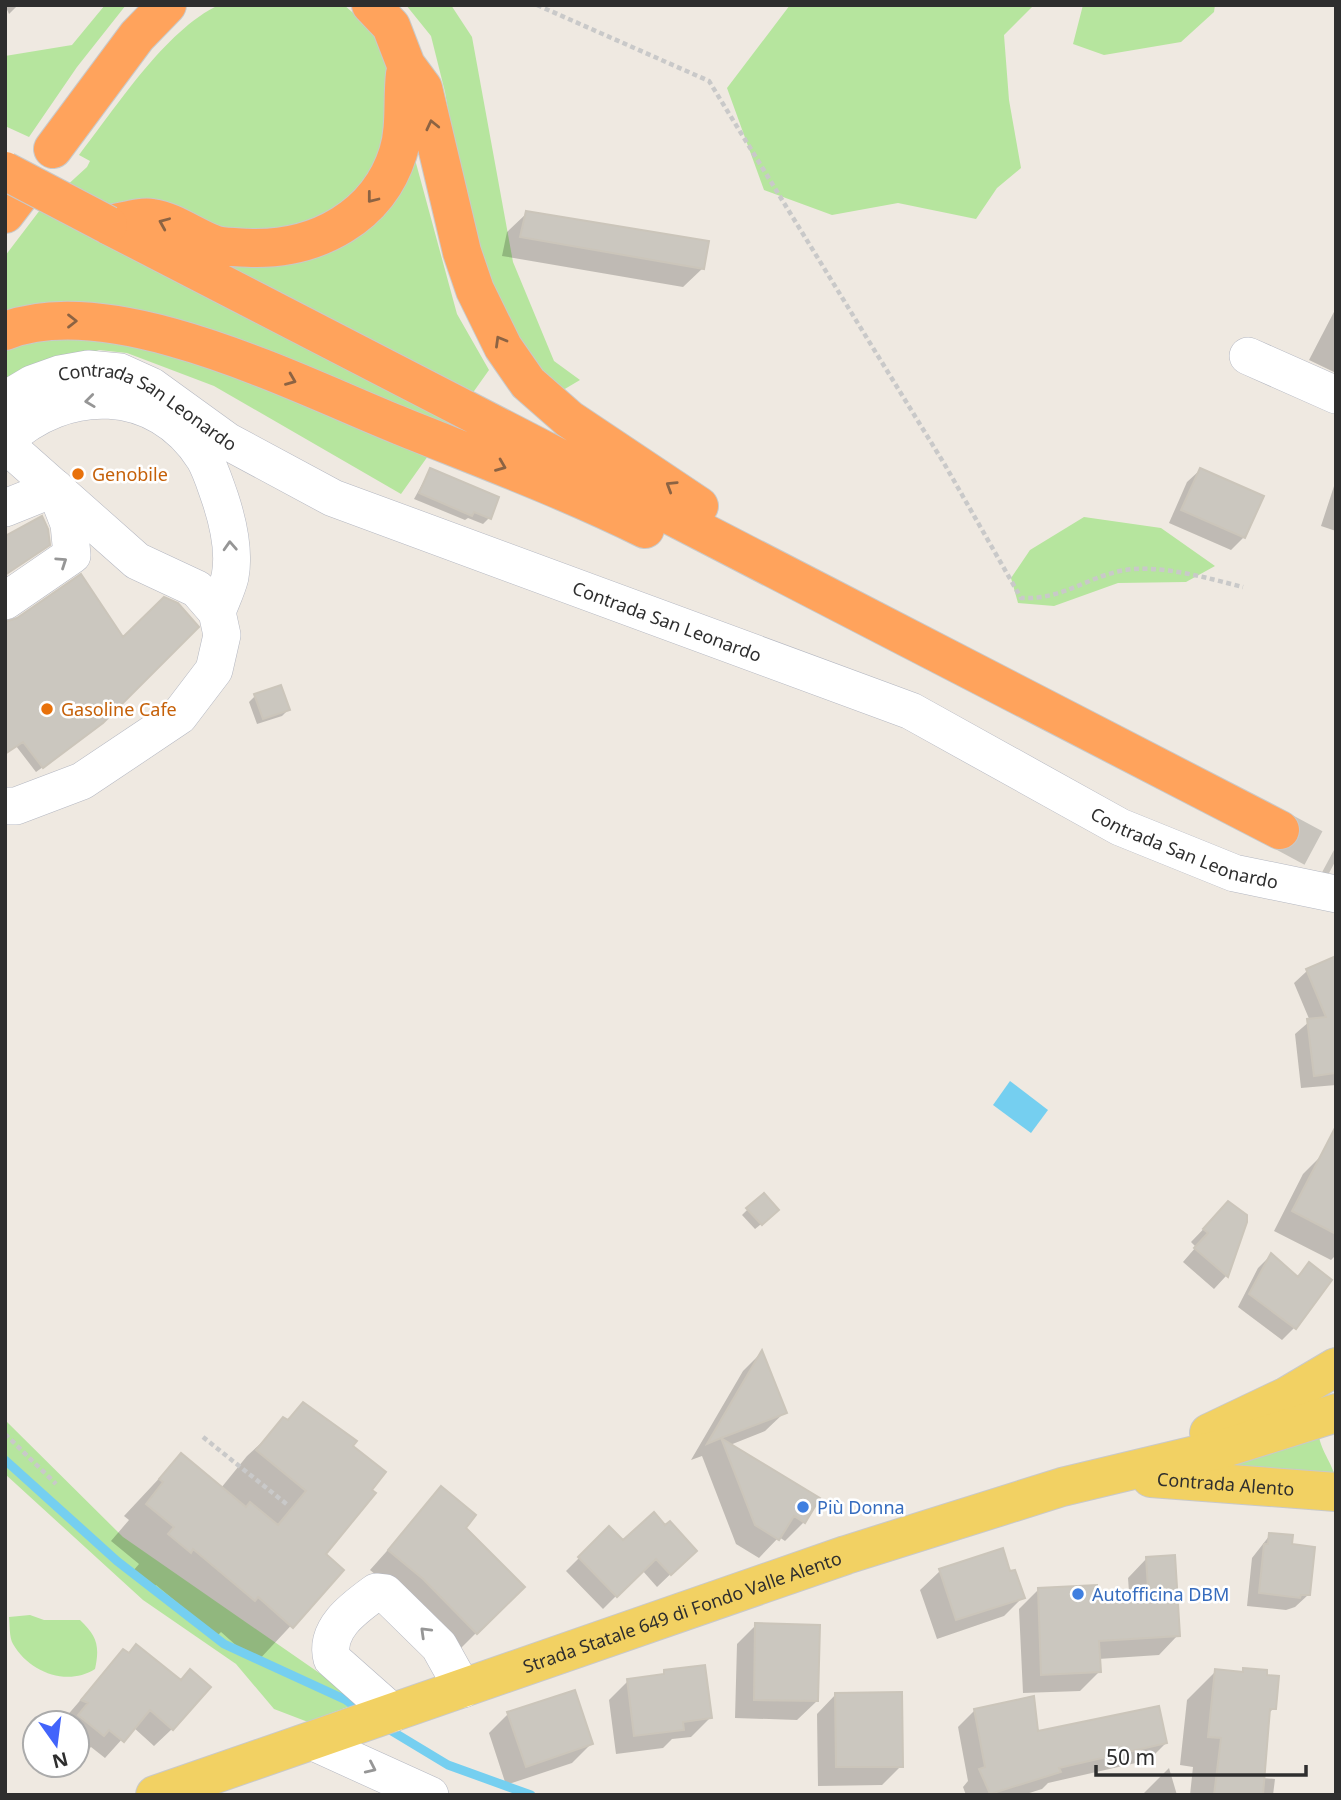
<svg xmlns="http://www.w3.org/2000/svg" width="1341" height="1800" viewBox="0 0 1341 1800" font-family="'Noto Sans',sans-serif">
  <rect width="100%" height="100%" fill="#efe9e1"/>
  <path fill="#b6e59e" d="M105,5H126L77,67L29,137L5,126V56L72,45Z
    M219,5H344L382,38L457,314L489,370L401,494L214,386L127,353L99,350L32,373L5,390V256L40,210L87,167L90,161L79,155C116,108 165,30 219,5Z
    M406,5H451L472,37L513,262L554,361L580,380L558,393L536,375L489,284L460,178L445,92L431,36Z
    M790,5H1034L1004,35L1009,100L1021,168L997,188L976,219L898,203L832,215L764,190L727,88Z
    M1083,5H1215L1214,12L1181,42L1104,55L1073,44Z
    M1084,517L1161,528L1215,566L1186,582L1118,583L1054,606L1018,603L1011,578L1030,550Z
    M5,1420L123,1537L328,1679L369,1699L308,1722L274,1709L236,1664L143,1600L5,1474Z
    M1319,1437C1323,1456 1336,1467 1336,1486L1228,1464Z
    M30,1615L44,1620H80C97,1636 100,1646 95,1669C67,1687 29,1672 13,1644C9,1637 10,1625 9,1617Z"/>
  <path fill="#75cff0" d="M1010,1081L1048,1110L1031,1133L993,1105Z"/>
  <path fill="#0003" d="M5,5H18L9,14Z
    M527,213L703,268L683,287L502,256L507,232Z
    M1336,308V373L1309,360Z
    M430,470L489,518L483,524L468,518L465,520L414,499Z
    M1200,470L1244,537L1231,550L1169,523L1187,482Z
    M1336,480V531L1321,526Z
    M5,624L95,729L36,772L16,746L5,754Z
    M255,696L288,710L282,716L257,724L249,702Z
    M1336,958V1085L1301,1088L1295,1034L1310,1021L1294,983L1307,971Z
    M1322,1155L1336,1162V1255L1331,1260L1274,1231L1303,1174Z
    M748,1209L771,1216L755,1229L742,1215Z
    M1216,1216L1245,1222L1226,1276L1214,1289L1183,1262L1196,1247L1191,1242Z
    M1271,1255L1296,1277L1309,1265L1294,1328L1282,1340L1238,1307L1258,1268Z
    M761,1353L785,1412L765,1431L730,1445L804,1522L785,1541L779,1537L759,1558L736,1544L702,1456L691,1460L743,1371Z
    M304,1404L351,1446L323,1555L342,1571L256,1663L221,1632L217,1636L156,1585L153,1588L133,1571L139,1564L111,1541L129,1520L124,1516L181,1455L221,1488L247,1456Z
    M442,1489L464,1528L522,1587L457,1652L404,1598L370,1570Z
    M609,1528L623,1543L682,1563L657,1587L642,1570L603,1609L566,1571Z
    M1270,1535L1290,1546L1308,1595L1295,1607L1286,1610L1247,1606L1252,1558Z
    M1147,1558L1178,1635L1159,1655L1098,1659L1099,1672L1080,1691L1023,1693L1019,1609L1039,1589L1096,1594L1129,1592L1128,1578Z
    M940,1571L1009,1574L1023,1597L1004,1616L937,1639L920,1590Z
    M756,1625L817,1701L797,1720L735,1718L737,1644Z
    M123,1651L172,1729L154,1746L133,1727L105,1758L91,1747L85,1753L77,1746V1723H70L72,1721L65,1718Z
    M1216,1671H1265L1274,1708L1268,1714L1262,1778L1275,1779L1273,1795H1190L1193,1767L1180,1765L1187,1700Z
    M665,1672L710,1718L691,1737L672,1739L663,1748L616,1754L609,1700L628,1681L660,1677Z
    M836,1694L901,1766L882,1785L818,1786L817,1714Z
    M975,1710L1036,1733L1166,1743L1149,1760L1048,1783L1042,1789L1023,1795H966L963,1787L968,1781L958,1727Z
    M508,1714L591,1744L572,1763L506,1785L489,1733Z
    M1169,1768L1177,1795H1142Z"/>
  <g fill="none" stroke-linecap="round" stroke-linejoin="round">
    <path stroke="#75cff0" stroke-width="9" d="M5,1460L117,1561L224,1644L346,1700L362,1711
      M385,1727L448,1765L531,1795"/>
  </g>
  <path fill="#cbc7bf" stroke="#cbc5ba" stroke-width="2" d="M526,211L709,241L704,269L520,237Z
    M430,468L499,497L491,519L474,512L472,516L419,493Z
    M1200,468L1264,496L1245,538L1181,510Z
    M42,516L48,529L50,545L5,575V536Z
    M81,574L123,637L164,597L178,603L199,627L103,723L43,768L23,742L5,754V622L17,618Z
    M281,685L290,710L263,719L254,694Z
    M1336,956V1073L1314,1076L1307,1019L1326,1017L1306,969Z
    M1336,1126V1234L1292,1211Z
    M764,1193L779,1210L762,1225L746,1208Z
    M1228,1201L1247,1215V1222L1228,1277L1194,1248L1208,1233L1203,1229Z
    M1271,1253L1298,1277L1309,1262L1332,1280L1296,1329L1249,1294Z
    M762,1350L787,1413L721,1438L820,1498L805,1523L794,1516L779,1540L755,1525L721,1438L707,1444Z
    M303,1402L357,1441L353,1446L386,1472L372,1490L376,1493L326,1554L344,1570L293,1628L258,1597L255,1601L193,1549L191,1553L168,1534L174,1527L146,1504L163,1482L159,1479L181,1453L246,1507L250,1502L278,1525L306,1491L256,1450L283,1417L288,1420Z
    M441,1486L476,1515L466,1528L525,1587L477,1634L423,1579L388,1550Z
    M654,1512L665,1525L670,1521L697,1551L671,1575L656,1559L617,1597L578,1557L609,1526L623,1540Z
    M1269,1533L1293,1535L1292,1544L1315,1547L1310,1595H1301L1300,1598L1259,1593L1264,1544H1268Z
    M1003,1548L1010,1571L1015,1570L1025,1598L956,1620L939,1569Z
    M1175,1555L1180,1636L1099,1641L1101,1672L1041,1675L1038,1588L1097,1585V1592L1148,1589L1146,1557Z
    M755,1623L820,1625L818,1701L754,1700Z
    M136,1644L181,1680L190,1669L211,1687L173,1730L150,1710L124,1742L109,1730L104,1736L78,1715L88,1703L81,1700L123,1649L129,1653Z
    M705,1665L712,1718L683,1722L684,1730L634,1736L627,1679L664,1674V1670Z
    M1243,1668L1267,1670V1675L1279,1676L1276,1709H1270L1263,1795H1214L1221,1738L1208,1737L1215,1669L1243,1672Z
    M575,1690L593,1744L526,1767L507,1712Z
    M902,1692L903,1767H836L835,1693Z
    M1034,1696L1038,1731L1159,1706L1167,1743L1059,1768L1061,1772L990,1794L979,1769L985,1767L974,1709Z"/>
  <g fill="none" stroke-linecap="round" stroke-linejoin="round">
    <path stroke="#c8c4bd" stroke-width="38" stroke-dasharray="38 19" stroke-linecap="butt" d="M1280,830L1336,860"/>
    <g stroke="#b4b7c1" stroke-width="38">
      <g id="minor">
        <path d="M1248,356L1336,395"/>
        <path id="s1" d="M5,400L32,384L60,374L88,369L120,372L151,386L227,441L333,498L911,711L1120,827L1234,873L1336,894"/>
        <path d="M5,441C65,384 157,384 204,458C211,470 215,484 220,498C228,522 235,551 230,577C227,589 221,601 217,612"/>
        <path d="M5,444L137,561L197,589L217,612L222,635L214,670L179,716L82,781L16,806H5"/>
        <path d="M5,508L55,488"/>
        <path d="M5,601L72,555L69,524L57,493"/>
        <path d="M393,1713L332,1659C324,1629 354,1608 376,1592L385,1593L439,1646L463,1689"/>
        <path d="M311,1741L430,1795"/>
      </g>
    </g>
    <g stroke="#c9c9c9" stroke-width="40">
      <g id="major">
        <path d="M1209,1433L1287,1396L1336,1367"/>
        <path id="s2" d="M1151,1478L1336,1492"/>
        <path id="s3" d="M155,1795L846,1555L1062,1487L1225,1448L1336,1413"/>
      </g>
    </g>
    <g stroke="#c9c9c9" stroke-width="40">
      <path id="highway" d="M371,5L391,26L406,65L423,88L462,252L475,290L503,347L528,383L569,419L699,506
        M53,149L137,36L167,5
        M5,214L18,197
        M110,224C123,222 140,216 152,218C174,221 195,238 216,245C228,248 242,247 253,248C317,249 378,217 398,153C406,127 402,101 405,74
        M108,225L1280,830
        M5,331C113,289 299,385 401,426C483,459 566,490 645,529"/>
    </g>
    <path stroke="#c9c9c9" stroke-width="4.5" stroke-dasharray="5 3.5" stroke-linecap="butt" d="M537,5L709,81L945,465L1021,598C1061,600 1084,579 1120,571C1157,563 1207,578 1243,587
      M5,1434L56,1484
      M203,1437L289,1506"/>
    <use href="#minor" stroke="#fff" stroke-width="37"/>
    <use href="#major" stroke="#f2d163" stroke-width="38"/>
    <use href="#highway" stroke="#ffa35c" stroke-width="38"/>
    <g stroke="#c9c9c9" stroke-width="40" stroke-linecap="butt">
      <path id="highway-bridge" d="M5,171L108,225"/>
    </g>
    <use href="#highway-bridge" stroke="#ffa35c" stroke-width="38"/>
  </g>
  <defs><path id="oneway-chevron" d="M-2-3.5L2.5 0L-2 3.5" fill="none" stroke-width="1.6" stroke-linecap="round" stroke-linejoin="round" transform="scale(1.75)"/></defs>
  <g stroke="#8c6343">
    <use href="#oneway-chevron" transform="translate(432 125) rotate(-103)"/>
    <use href="#oneway-chevron" transform="translate(372 198) rotate(128)"/>
    <use href="#oneway-chevron" transform="translate(164 223) rotate(-157)"/>
    <use href="#oneway-chevron" transform="translate(72 321)"/>
    <use href="#oneway-chevron" transform="translate(500 341) rotate(-120)"/>
    <use href="#oneway-chevron" transform="translate(291 380) rotate(22)"/>
    <use href="#oneway-chevron" transform="translate(501 466) rotate(22)"/>
    <use href="#oneway-chevron" transform="translate(671 486) rotate(-148)"/>
  </g>
  <g stroke="#969696">
    <use href="#oneway-chevron" transform="translate(90 401) rotate(173)"/>
    <use href="#oneway-chevron" transform="translate(230 546) rotate(-93)"/>
    <use href="#oneway-chevron" transform="translate(62 562) rotate(-34)"/>
    <use href="#oneway-chevron" transform="translate(425 1632) rotate(-136)"/>
    <use href="#oneway-chevron" transform="translate(371 1768) rotate(25)"/>
  </g>
  <g fill="#e8710a" stroke="#fff" stroke-width="2.5">
    <circle cx="78" cy="474" r="7"/>
    <circle cx="47" cy="709" r="7"/>
  </g>
  <g fill="#3f7fe0" stroke="#fff" stroke-width="2.5">
    <circle cx="803" cy="1507" r="7"/>
    <circle cx="1078" cy="1594" r="7"/>
  </g>
  <g text-anchor="middle" dominant-baseline="central" stroke-width="5" stroke-linejoin="round" paint-order="stroke">
    <g font-size="18" fill="#2e2e2e" stroke="#fff">
      <text stroke="none"><textPath href="#s1" startOffset="159">Contrada San Leonardo</textPath></text>
      <text stroke="none"><textPath href="#s1" startOffset="726">Contrada San Leonardo</textPath></text>
      <text stroke="none"><textPath href="#s1" startOffset="1293">Contrada San Leonardo</textPath></text>
      <text stroke="none"><textPath href="#s2" startOffset="75">Contrada Alento</textPath></text>
      <text stroke="none"><textPath href="#s3" startOffset="558">Strada Statale 649 di Fondo Valle Alento</textPath></text>
    </g>
    <g font-size="18" fill="#c56008" stroke="#fff" text-anchor="start">
      <text x="92" y="474">Genobile</text>
      <text x="61" y="709">Gasoline Cafe</text>
    </g>
    <g font-size="18" fill="#366cbe" stroke="#fff" text-anchor="start">
      <text x="817" y="1507">Più Donna</text>
      <text x="1092" y="1594">Autofficina DBM</text>
    </g>
  </g>
  <rect width="1341" height="1800" fill="none" stroke="#2e2e2e" stroke-width="14"/>
  <g transform="translate(56 1744) rotate(166)"><circle r="33" fill="#ffffff" stroke="#ababab" stroke-width="2"/>
  <path d="M0-5L12 26L0 18L-12 26Z" fill="#4264fb"/>
  <text y="-10" font-size="19" font-weight="bold" text-anchor="middle" fill="#2e2e2e">N</text>
  </g>
  <path d="M1096 1765v10h210v-10" fill="none" stroke="#2e2e2e" stroke-width="3.5"/>
  <text x="1106" y="1765" font-size="21" fill="#2e2e2e" stroke="#ffffff" stroke-width="5" paint-order="stroke">50 m</text>
</svg>
